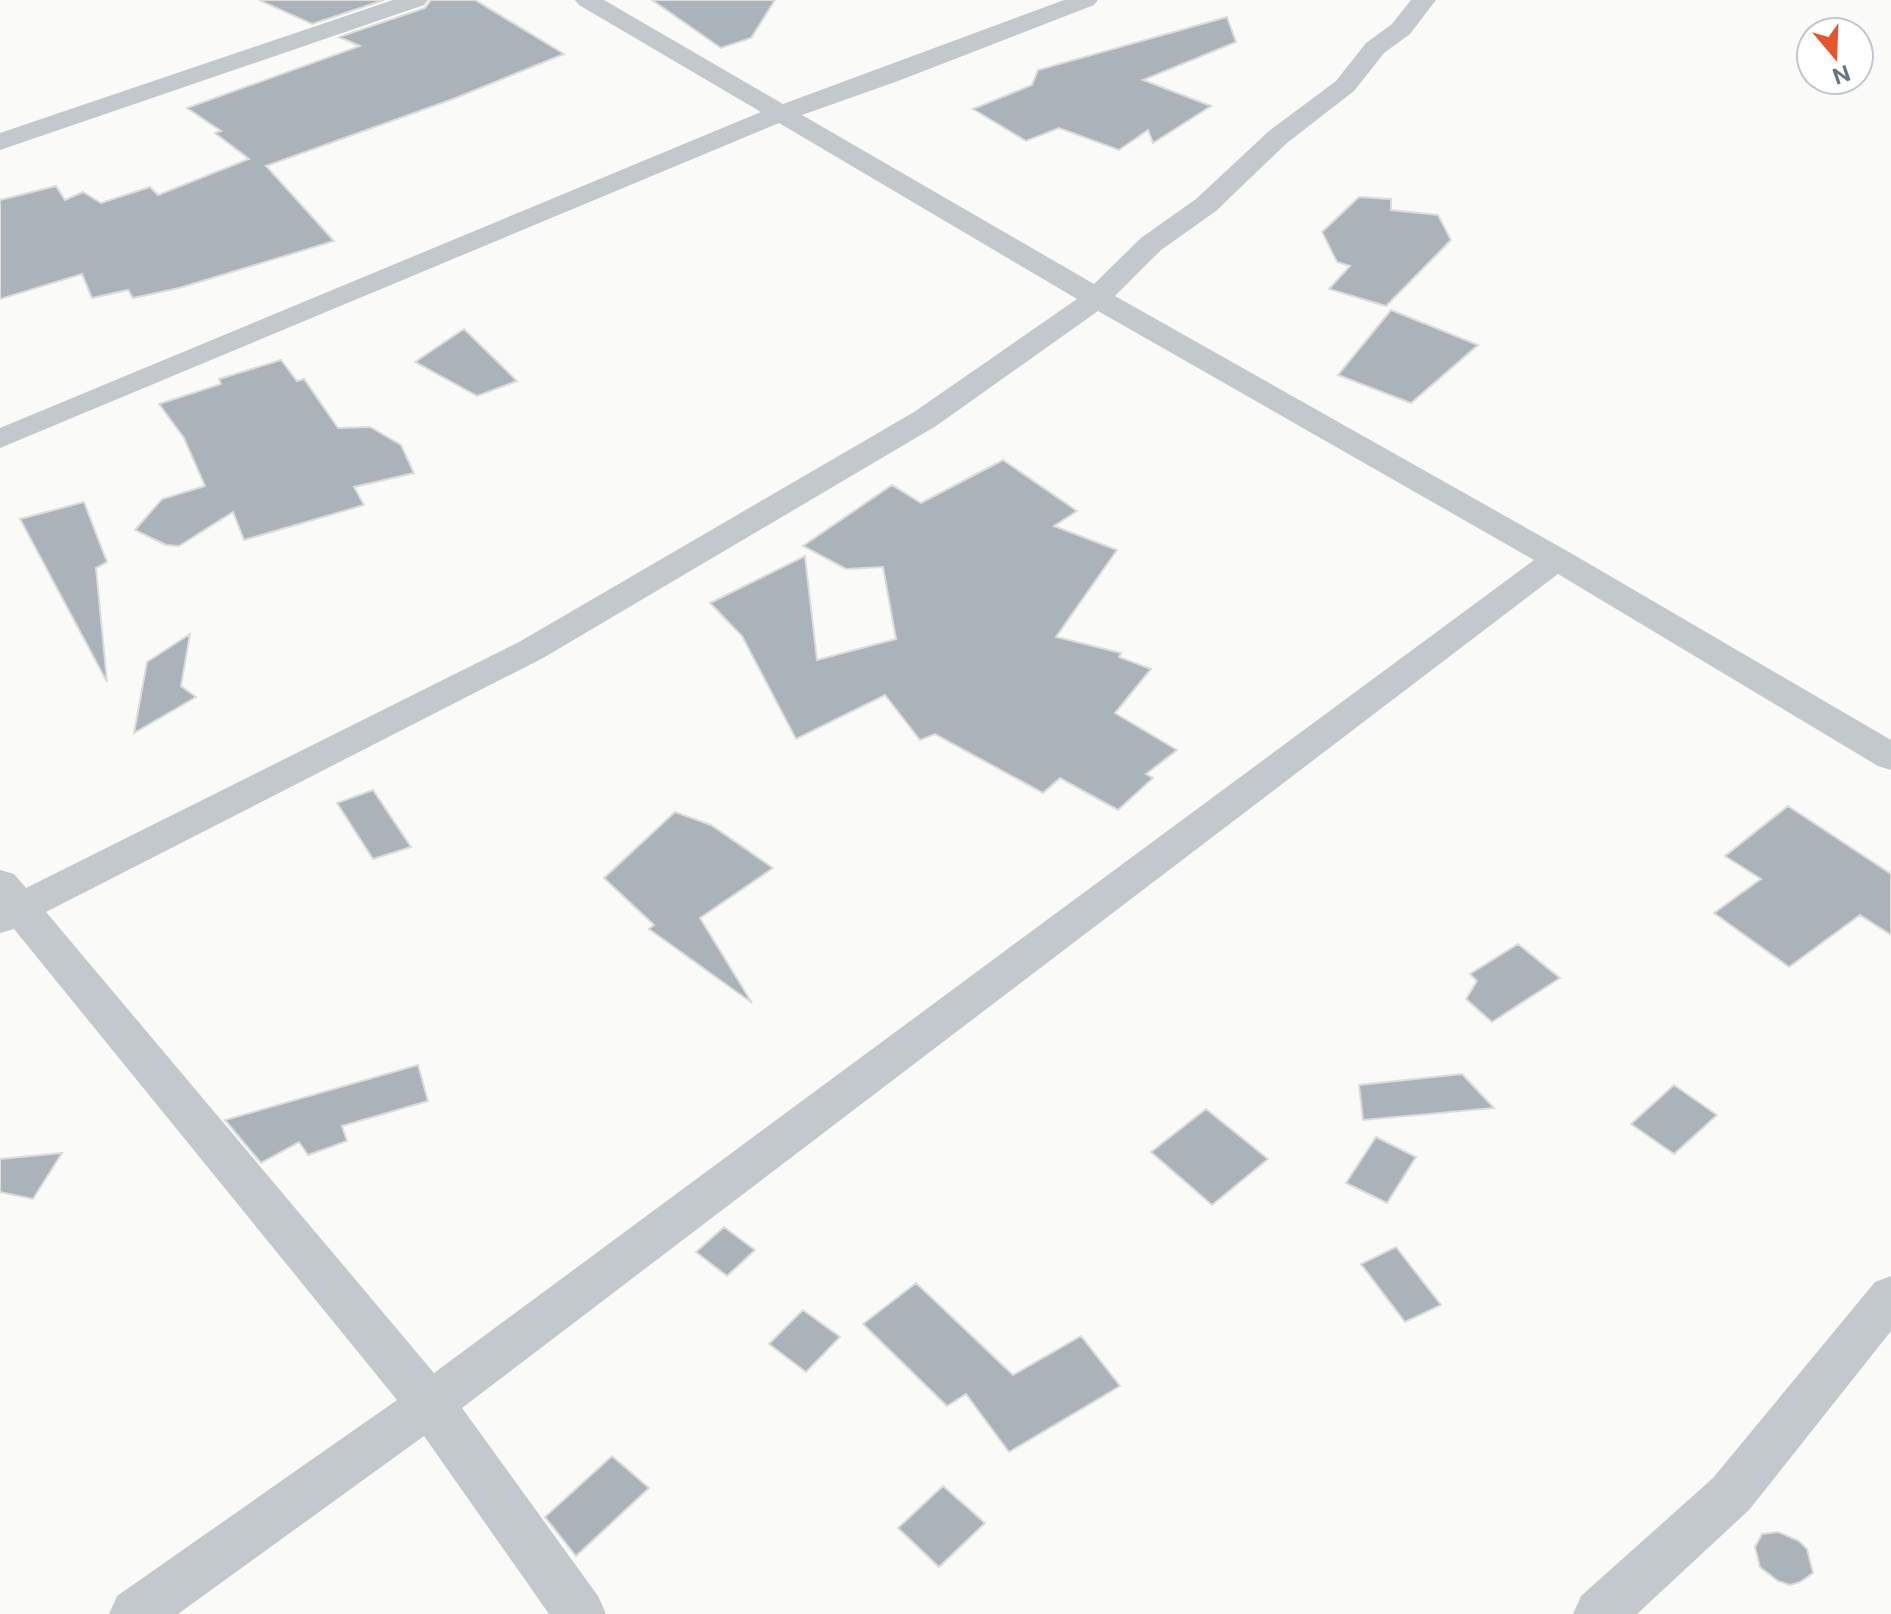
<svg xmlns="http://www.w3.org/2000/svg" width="1891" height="1614" viewBox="0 0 1891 1614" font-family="'Public Sans',sans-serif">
  <rect width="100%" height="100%" fill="#fafaf8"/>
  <path fill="#aab3b9" stroke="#dcdcda" stroke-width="2" d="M259,0H384L312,24Z
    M431,0H475L564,54L453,99L266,166L334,241L179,288L133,298L128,290L92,298L82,274L0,299V200L56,186L65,200L83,192L101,203L150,187L158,195L249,159L215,133L221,131L187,108L360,46L339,37L425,8Z
    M652,0H775L751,38L721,48Z
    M1227,17L1236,42L1143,80L1211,106L1153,143L1148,130L1119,150L1059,128L1026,141L973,109L1032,85L1038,70Z
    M1359,197L1391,199V210L1438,215L1451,240L1386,306L1329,289L1350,266L1337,262L1322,232Z
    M1391,310L1478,345L1411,403L1338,375Z
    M464,329L517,381L477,396L415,362Z
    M281,360L297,381L304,379L338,428L370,427L401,445L414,473L354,487L364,505L244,540L233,512L179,546L166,545L135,530L162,499L205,486L184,438L159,404L221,384L219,379Z
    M1003,460L1077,511L1054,526L1117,550L1056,637L1121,653L1119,657L1151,669L1115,713L1177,750L1146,774L1153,778L1118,810L1060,778L1043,793L935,734L920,740L885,695L796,739L742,636L710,603L805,556L817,660L896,639L883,567L846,569L803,546L892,485L921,503Z
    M84,502L107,562L96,568L107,682L20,519Z
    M190,634L181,686L196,697L134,733L147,662Z
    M373,790L411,847L373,859L337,803Z
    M1788,806L1891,874V935L1860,915L1789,967L1714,913L1761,879L1725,856Z
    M675,812L711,825L773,868L700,918L752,1003L649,929L654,925L604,878Z
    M1518,944L1560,978L1492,1022L1466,999L1477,981L1470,974Z
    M418,1065L428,1101L342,1126L347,1141L308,1155L299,1142L261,1163L225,1120Z
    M1462,1074L1494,1108L1363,1120L1359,1085Z
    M1674,1085L1717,1115L1674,1154L1631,1124Z
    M1206,1109L1268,1159L1212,1205L1151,1152Z
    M1376,1137L1416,1157L1387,1203L1346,1183Z
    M62,1153L33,1199L0,1192V1159Z
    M724,1227L755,1250L727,1276L696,1252Z
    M1396,1247L1441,1305L1405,1322L1361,1264Z
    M916,1283L1013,1375L1081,1336L1120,1386L1009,1452L966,1394L947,1406L863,1324Z
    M803,1310L840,1337L806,1372L769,1344Z
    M612,1456L649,1488L576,1556L545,1517Z
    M943,1486L985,1523L939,1567L898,1528Z
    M1778,1532L1799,1541L1807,1549L1813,1573L1800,1582L1790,1585L1778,1581L1760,1567L1755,1547L1762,1534Z"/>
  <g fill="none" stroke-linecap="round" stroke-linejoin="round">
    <path fill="#c3c8cc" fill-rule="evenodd" d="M393,0H428L424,5L0,150V133Z
      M575,0H604L783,104L1064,0H1098L1094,5L898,81L802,115L1094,284L1141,238L1196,199L1269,131L1336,81L1366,43L1392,24L1411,0H1436L1410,34L1384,53L1354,91L1287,143L1216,211L1161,250L1115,296L1569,552L1891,740V770L1878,766L1558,574L462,1408L598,1596L606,1614H549L424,1436L178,1614H109L117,1596L397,1400L14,929L0,933V870L14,874L26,888L519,642L914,412L1077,299L779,123L0,448V428L761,112L579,5ZM1098,311L1534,560L434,1373L46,912L543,658L936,426Z
      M1891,1276V1331L1749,1510L1637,1614H1573L1581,1596L1713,1478L1875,1282Z"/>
  </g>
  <g transform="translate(1835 56) rotate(161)"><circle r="38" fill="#ffffff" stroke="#c1c8cd" stroke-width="2"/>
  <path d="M0-6L14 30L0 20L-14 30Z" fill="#e4572e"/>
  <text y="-12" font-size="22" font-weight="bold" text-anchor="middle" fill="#657683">N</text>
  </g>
</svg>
